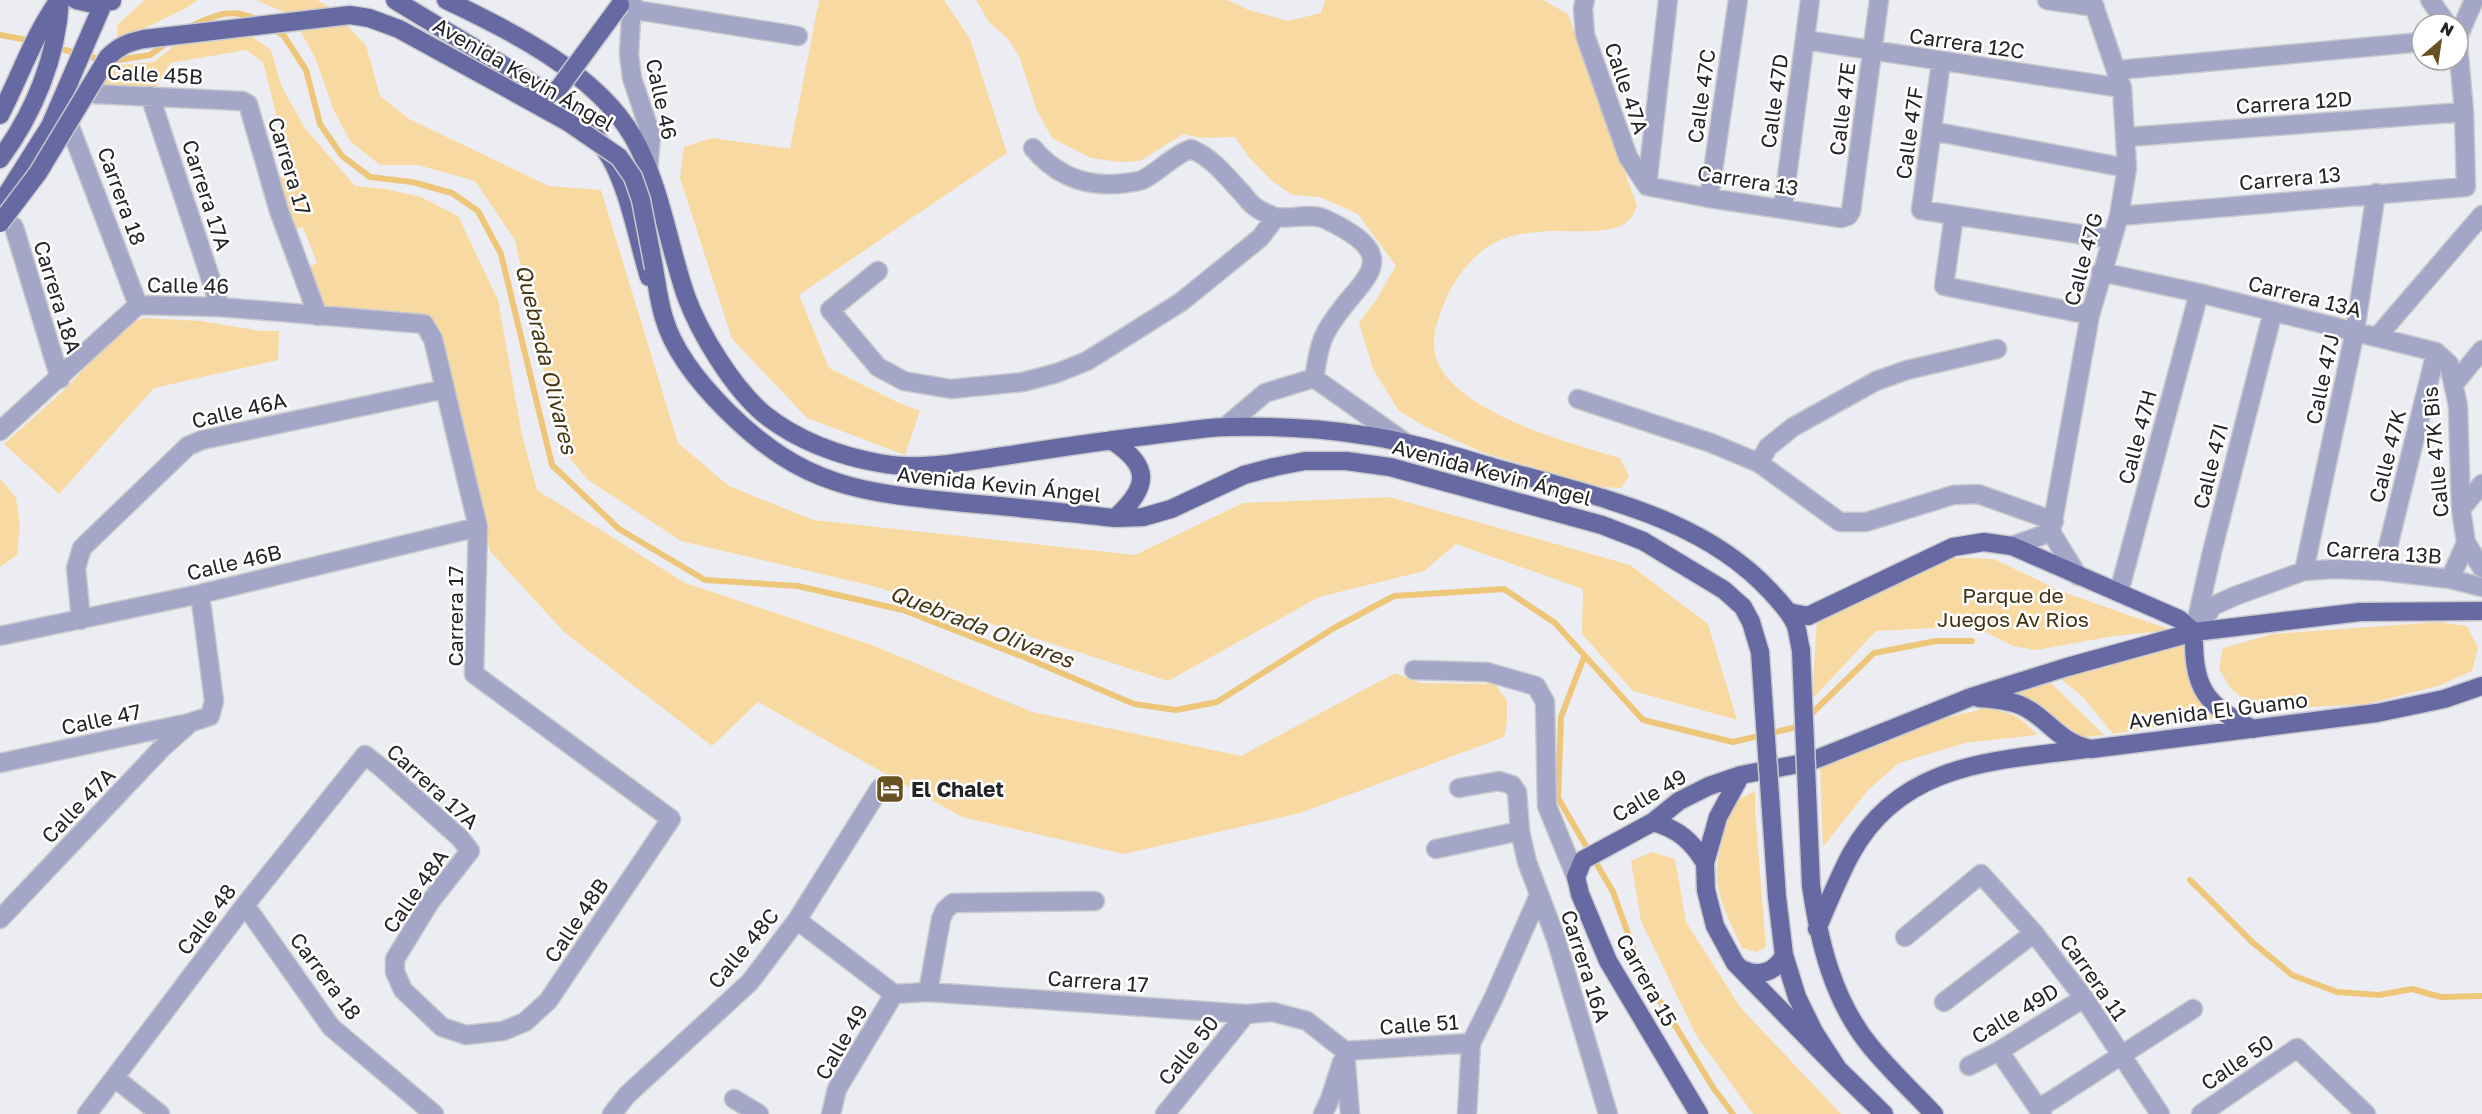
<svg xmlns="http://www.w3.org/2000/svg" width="2482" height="1114" viewBox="0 0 2482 1114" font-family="'Golos Text',sans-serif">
  <rect width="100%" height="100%" fill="#ecedf2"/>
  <path fill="#f8d9a1" d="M145,0H198L186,8L118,41L117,25Z
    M256,0H317L326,5L366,45L380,96L409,119L549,186L601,190L678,443L729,486L813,520L1135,555L1243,503L1389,497L1630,565L1708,624L1737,720L1633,691L1582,634L1583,589L1456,544L1424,571L1319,597L1168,681L877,587L681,541L587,479L561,447L515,240L475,181L418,165H380L351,142L334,111L315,57L291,15Z
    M819,0H944L970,39L1007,153L799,295L829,368L897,402L920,411L905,455L807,418L732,339L680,178L684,147L712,138L790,149Z
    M976,0H1227L1249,10L1288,21L1321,13L1325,0H1543L1568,14L1637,206C1635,210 1632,218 1628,221C1612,236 1568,230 1548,231C1534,232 1516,234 1503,239C1478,247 1454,278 1445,301C1439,317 1431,336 1435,354C1448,411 1570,443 1620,458L1629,476L1621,488L1598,487L1482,452L1426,427L1399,411L1373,369L1359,323L1376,300L1396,266L1358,214L1320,197L1293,195L1272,181L1248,156L1235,137L1201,138L1183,134L1140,161L1119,162L1091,158L1052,138L1037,111L1019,56L1008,39L989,22Z
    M245,32L271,50L281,85L304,127L355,186L385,189L421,197L458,216L498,300L522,435L537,490L685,583L872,645L1032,712L1241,756L1395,673L1421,683L1495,684L1507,701V722L1504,737L1300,813L1124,854L962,817L758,702L712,746L564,632L490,551L476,505L434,334L315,309L299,271L317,263L303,227L283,232L266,183L291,172L263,62L246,50L170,63L155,89L96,87L99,67L154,62L180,41Z
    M143,318L201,321L260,331H279L278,360L154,388L59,494L4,444L61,393L124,327Z
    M0,478L16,498L20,525L17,555L0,567Z
    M1937,557L1994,559L2063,592L2171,630L2114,636L2036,650L2013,646L1973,626L1876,631L1812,699L1817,619Z
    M2438,622L2467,626L2478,648L2472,671L2441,685L2367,704L2278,709L2246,700L2231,689L2219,669L2223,648L2273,634Z
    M2184,645L2195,686L2221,717L2113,734L2082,696L2057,676L2127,656Z
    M2050,682L2104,735L2085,737L2069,734L2016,692Z
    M1986,708C2012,713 2019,715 2037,735L1965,743L1899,763L1868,790L1823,847L1820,763L1868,750L1934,721Z
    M1755,791V811L1766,947L1756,952L1742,948C1733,927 1718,901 1717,877C1716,860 1726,813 1739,800C1742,797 1750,794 1755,791Z
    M1652,852L1675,859L1686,922L1740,1007L1841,1114H1753L1696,1035L1641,921L1631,861Z"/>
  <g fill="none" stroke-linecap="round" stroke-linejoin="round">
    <path stroke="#edc67a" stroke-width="6" d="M190,27C215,15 233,6 259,21
      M273,29L284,36L306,70L320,124L342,156L370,177L412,182L452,193L478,211L501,254L552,465L619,529L705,580L798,586L903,610L1024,657L1134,704L1176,710L1217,702L1334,628L1394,596L1504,589L1555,623L1643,720L1733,742L1797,727L1800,724
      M0,35L33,41
      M54,47L102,60
      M112,61L150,55L167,43
      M1584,657L1561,717L1558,798L1613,892L1641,970L1714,1089L1733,1114
      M1808,717L1874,653L1936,641H1972
      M2190,880L2252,942L2292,975L2337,992L2379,995L2412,989L2441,997L2482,996"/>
    <g stroke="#c8c9cd" stroke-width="21">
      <path id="minor" d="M632,0L629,55L632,78L651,135L648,172
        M1585,0L1583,8L1585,35L1628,157L1647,186
        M2047,0L2095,7
        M2430,0L2447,24
        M630,9L798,36
        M2458,37L2474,0
        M1805,40L2122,88
        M1941,62L1921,210L2111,239
        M2118,70L2422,42
        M72,93L242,101L248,104L279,211L318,316
        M150,96L220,307
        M64,111L138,305
        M1932,131L2127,168
        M2127,137L2464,112
        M1033,148C1057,177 1089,188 1126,183C1131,182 1139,182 1144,179C1161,170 1173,155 1191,149C1213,158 1226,176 1242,193C1247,199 1252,206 1258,209C1263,212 1270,215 1275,217C1291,220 1309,212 1325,219C1416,262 1352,280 1325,334C1318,347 1317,363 1314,378
        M1647,186L1709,198L1841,218L1848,216L1851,211L1879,0
        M1647,186L1668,0
        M1709,198L1738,0
        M1783,207L1810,0
        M1954,215L1944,286L2090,315
        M2119,216L2466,187L2464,112L2458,45
        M14,227L60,379
        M878,271L830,310L878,367L904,381L951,389L1023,382L1057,373L1087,361L1181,302L1260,238L1276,217
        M2101,272L2199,293L2436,352L2449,364L2458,406L2461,509L2466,543L2482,568
        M2377,337L2482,215
        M1314,378L1406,443
        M2454,384L2482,350
        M1578,399L1711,443L1759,463L1840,522H1866L1953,495L1978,494L2054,521
        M1225,427L1265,393L1314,378
        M0,431L138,305L220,307L424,324L433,339L478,527L474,674L671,819L548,1001L525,1022L503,1031L466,1035L442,1027L403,990L395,972V959L430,902L470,851L460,838L383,769L365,755L245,905L87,1114
        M1759,463L1768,447L1793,427L1876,381L1907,370L1997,349
        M2461,509L2482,484
        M2012,546L2051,532
        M2304,571L2355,331L2376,193
        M2382,571L2436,352
        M2078,576L2051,532L2090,315L2119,216L2127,168L2122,88L2092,0
        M2450,579L2466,543
        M2119,592L2199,293
        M81,620L76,568L82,548L188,446L202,440L445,389
        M2199,626L2213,606L2235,596L2304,571L2335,569L2382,571L2450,579L2482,587
        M2194,632L2212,552L2273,311
        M0,636L200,594L478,527
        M1414,670L1487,672L1536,686L1545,702L1547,806L1576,877
        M0,763L189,723L210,716L214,701L200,594
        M1459,788L1499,781L1512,785L1517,792L1520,831L1527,862L1556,939L1608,1114
        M1436,849L1520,831
        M245,905L331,1027L434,1114
        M0,919L162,748L188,725
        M797,920L894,994L928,992L1246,1014L1273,1012L1307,1021L1345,1051L1350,1114
        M1905,937L1981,874L2034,933L2084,998L2160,1114
        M928,992L941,919L945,910L953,903L1095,901
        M1944,1002L2034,933
        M1345,1051L1471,1043
        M1999,1051L2042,1114
        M1969,1066L1999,1051L2084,998
        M115,1078L160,1114
        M734,1099L759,1114
        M2038,1109L2193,1009
        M612,1114L627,1095L750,982L797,920L880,788
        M831,1114L837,1089L894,994
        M1165,1114L1246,1014
        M1323,1114L1330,1099L1342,1062
        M1467,1114L1471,1043L1494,997L1539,895
        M2201,1114L2297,1048L2366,1114"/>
    </g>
    <g stroke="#c8c9cd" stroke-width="21">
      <path id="major" d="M76,0L93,4L112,1
        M395,0C427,20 460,39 493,59C538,87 584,111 611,159C629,191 638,241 649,277
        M446,0C510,30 597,74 633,137C661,186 668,244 686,296C700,334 733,388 764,414C796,440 839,456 879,463C921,471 961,462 1004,456C1056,448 1109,440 1161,434C1183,432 1206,427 1228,427C1272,426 1319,428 1362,435C1417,442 1471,462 1525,476C1613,501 1707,522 1771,592C1780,602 1791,613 1796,626C1798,633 1799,642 1801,650
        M0,115C20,77 33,36 59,0
        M0,159C34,113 57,57 60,0
        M0,205L50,126L103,4
        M654,268C657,285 659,302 664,318C674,353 701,385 727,411C804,488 863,493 966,503C1016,507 1066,513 1115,518L1143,517L1171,509L1244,475L1274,467L1305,461H1346L1390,467L1602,525L1643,541L1724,590L1743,607L1751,622L1760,652
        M1111,440C1151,466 1150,486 1115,518
        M1788,612L1808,616L1953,547L1984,542L2012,546L2179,619L2194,632
        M2194,632C2193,687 2204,705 2253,729
        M1979,698C1993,699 2007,700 2020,705C2048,717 2057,742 2091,749L2377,713L2444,699L2482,686
        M1741,775L1718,817L1705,863L1706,890L1715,926L1735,963L1838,1069
        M1653,822C1678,829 1692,841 1705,863
        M1811,885C1819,942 1833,1001 1871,1047C1890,1070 1913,1092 1934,1114
        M1777,897L1784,955L1797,997L1814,1032L1838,1069L1884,1114
        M1817,929C1828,904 1838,878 1851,854C1901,762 1995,761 2086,749
        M1740,968C1758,978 1775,973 1784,955
        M1699,1114L1608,961L1580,894L1576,877L1583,860L1653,822L1679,801L1709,786L1741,775L1809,762L1971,697L2067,667L2194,632L2360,612L2482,611"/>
    </g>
    <use href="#minor" stroke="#a3a6c6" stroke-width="18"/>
    <use href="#major" stroke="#6769a2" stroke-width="18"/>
    <g stroke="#c8c9cd" stroke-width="21" stroke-linecap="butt">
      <path id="major-bridge" d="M523,97L547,96L559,88L620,5
        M0,223L38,173L108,57C119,46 129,42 144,39L350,15L369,18L399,29L568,122L619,157L633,177L641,200L654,268
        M1801,650L1811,885
        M1760,652L1777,897"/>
    </g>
    <use href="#major-bridge" stroke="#6769a2" stroke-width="18"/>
  </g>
  <defs>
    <g id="hotel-square" transform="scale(1.5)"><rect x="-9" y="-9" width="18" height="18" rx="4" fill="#695222" stroke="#fff"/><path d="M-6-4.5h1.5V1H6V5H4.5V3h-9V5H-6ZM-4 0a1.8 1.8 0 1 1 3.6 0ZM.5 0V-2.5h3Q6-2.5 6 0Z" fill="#fff"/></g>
  </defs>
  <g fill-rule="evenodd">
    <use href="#hotel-square" x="890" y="789"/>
  </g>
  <g text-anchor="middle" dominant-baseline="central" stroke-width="5" stroke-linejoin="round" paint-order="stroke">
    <g font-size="21" fill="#242426" stroke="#fff">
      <text transform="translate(1967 43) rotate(8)">Carrera 12C</text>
      <text transform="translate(155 74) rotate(3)">Calle 45B</text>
      <text transform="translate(524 74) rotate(30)">Avenida Kevin Ángel</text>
      <text transform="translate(1627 88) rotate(71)">Calle 47A</text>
      <text transform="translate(1701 96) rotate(-82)">Calle 47C</text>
      <text transform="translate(662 99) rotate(78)">Calle 46</text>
      <text transform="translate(1774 101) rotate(-82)">Calle 47D</text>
      <text transform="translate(2294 102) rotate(-4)">Carrera 12D</text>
      <text transform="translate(1842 109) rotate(-83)">Calle 47E</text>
      <text transform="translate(1909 133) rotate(-82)">Calle 47F</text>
      <text transform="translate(290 166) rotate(73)">Carrera 17</text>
      <text transform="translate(2290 178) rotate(-5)">Carrera 13</text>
      <text transform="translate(1748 180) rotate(9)">Carrera 13</text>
      <text transform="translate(207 195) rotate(72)">Carrera 17A</text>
      <text transform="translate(122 196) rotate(70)">Carrera 18</text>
      <text transform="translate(2083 259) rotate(-75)">Calle 47G</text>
      <text transform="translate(188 285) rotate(1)">Calle 46</text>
      <text transform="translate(2305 296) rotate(14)">Carrera 13A</text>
      <text transform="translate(58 297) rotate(73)">Carrera 18A</text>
      <text transform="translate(2322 379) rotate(-78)">Calle 47J</text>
      <text transform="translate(239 410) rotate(-13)">Calle 46A</text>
      <text transform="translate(2137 437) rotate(-75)">Calle 47H</text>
      <text transform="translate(2435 452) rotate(-95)">Calle 47K Bis</text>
      <text transform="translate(2387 456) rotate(-76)">Calle 47K</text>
      <text transform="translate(2210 466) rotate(-76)">Calle 47I</text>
      <text transform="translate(1492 472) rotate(15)">Avenida Kevin Ángel</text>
      <text transform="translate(999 484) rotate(6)">Avenida Kevin Ángel</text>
      <text transform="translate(2384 552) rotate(4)">Carrera 13B</text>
      <text transform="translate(234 562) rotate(-13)">Calle 46B</text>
      <text transform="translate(455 616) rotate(-90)">Carrera 17</text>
      <text transform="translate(2218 710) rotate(-7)">Avenida El Guamo</text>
      <text transform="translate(101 719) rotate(-12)">Calle 47</text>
      <text transform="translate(433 786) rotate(42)">Carrera 17A</text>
      <text transform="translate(1649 795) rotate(-31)">Calle 49</text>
      <text transform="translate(78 805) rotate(-46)">Calle 47A</text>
      <text transform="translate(415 891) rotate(-55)">Calle 48A</text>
      <text transform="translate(206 919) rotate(-53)">Calle 48</text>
      <text transform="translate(576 920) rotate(-56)">Calle 48B</text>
      <text transform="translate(743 948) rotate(-50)">Calle 48C</text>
      <text transform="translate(1586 966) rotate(72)">Carrera 16A</text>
      <text transform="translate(326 976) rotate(53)">Carrera 18</text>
      <text transform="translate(2094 977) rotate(55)">Carrera 11</text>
      <text transform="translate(1647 980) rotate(61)">Carrera 15</text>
      <text transform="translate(1098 981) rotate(4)">Carrera 17</text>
      <text transform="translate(2015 1013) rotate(-31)">Calle 49D</text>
      <text transform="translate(1419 1024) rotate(-4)">Calle 51</text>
      <text transform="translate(841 1042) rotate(-60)">Calle 49</text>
      <text transform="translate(1188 1050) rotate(-51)">Calle 50</text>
      <text transform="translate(2237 1062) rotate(-34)">Calle 50</text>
    </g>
    <g font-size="21" fill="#423211" stroke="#fff">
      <text x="2013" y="595">Parque de<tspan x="2013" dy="24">Juegos Av Rios</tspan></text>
    </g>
    <g font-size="21" font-weight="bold" fill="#242426" stroke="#fff" text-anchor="start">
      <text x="911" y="789">El Chalet</text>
    </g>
    <g font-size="22" font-style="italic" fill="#473715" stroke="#fff">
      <text transform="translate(547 359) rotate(76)">Quebrada Olivares</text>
      <text transform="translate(982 626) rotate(21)">Quebrada Olivares</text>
    </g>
  </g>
  <g transform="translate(2440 42) rotate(29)"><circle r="28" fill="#ffffff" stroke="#a7a7a8" stroke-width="1.5"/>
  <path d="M0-4.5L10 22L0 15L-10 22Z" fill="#695222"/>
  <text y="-9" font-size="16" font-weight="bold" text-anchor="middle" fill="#242426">N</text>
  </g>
</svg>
